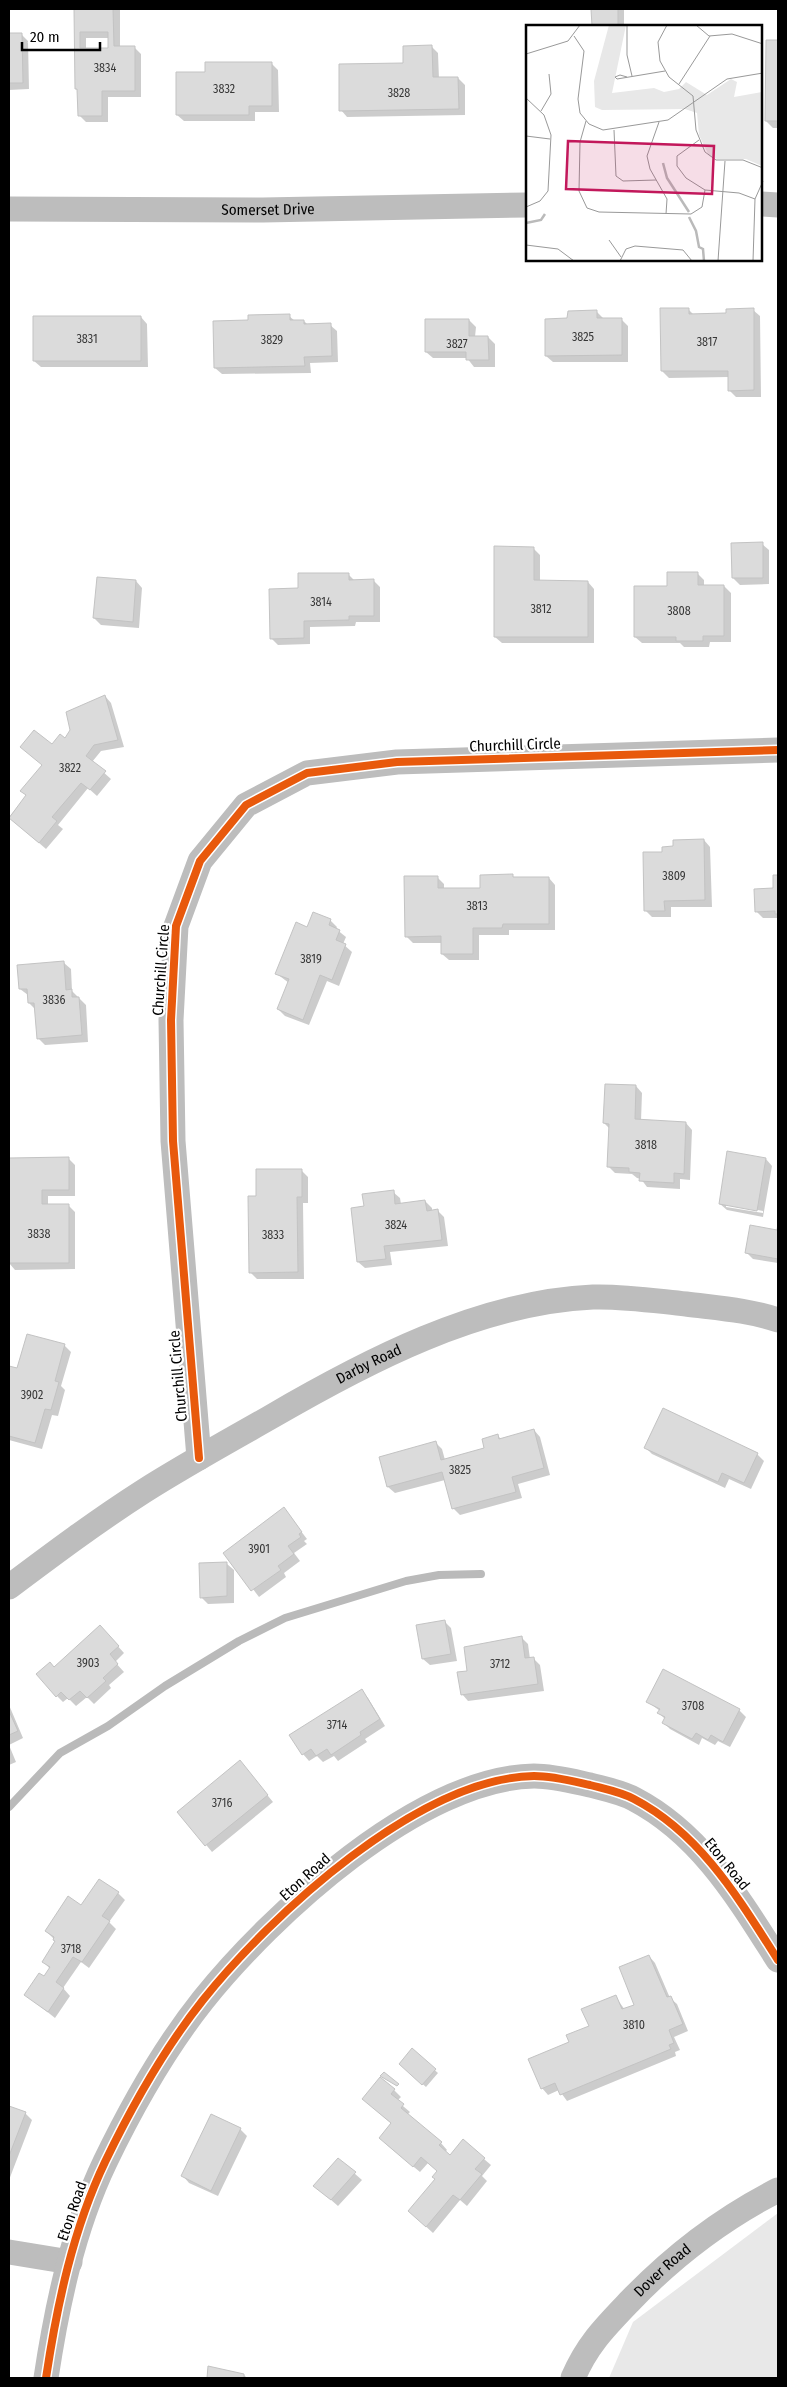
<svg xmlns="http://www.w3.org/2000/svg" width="787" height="2387" viewBox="0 0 787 2387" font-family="'Fira Sans Condensed',sans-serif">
  <rect width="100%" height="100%" fill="#fff"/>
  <path fill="#e8e8e8" d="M778,2213V2378H609L633,2322Z"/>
  <path fill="#0003" fill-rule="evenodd" d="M75,9H120V47H134L141,54V97H108V122H86L79,115L78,91L76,89ZM86,38H109V49H86Z
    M592,9H624V26H593Z
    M9,34H21L28,41L29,89L9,90Z
    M767,41H778V128H773L766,121Z
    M432,47L438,53L439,79L458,78L465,85V115L347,117L341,110Z
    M272,64L278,70L279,112H255V121H184L177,115Z
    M688,309L694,315L727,314L753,310L760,316L761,397H736L729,390V377L669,378L662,371Z
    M597,312L603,318L621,319L628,326V362H553L546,356L569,320Z
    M289,316L295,321H304L308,325H330L337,331L338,362L310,363L311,373L222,374L215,368L249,321Z
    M141,317L147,324L148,367H41L34,361Z
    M469,320L476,327L475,337H488L495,344V367H474L467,358H433L426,352Z
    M762,544L769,550V584L740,585L733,578Z
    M533,548L540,555V582H588L594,589V643H502L495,637Z
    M697,573L704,580V586H724L731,593V642H710L709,647H684L680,643H642L635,637L668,587Z
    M348,574L355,581L373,580L380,587V622H356L355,626L310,627V644L278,645L271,638L299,589Z
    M136,581L142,588L139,628L101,625L94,618Z
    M105,696L111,703L124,747L101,751L92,762L111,779L97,796L88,788L58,825L63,829L46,849L9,817L27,796L22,791L43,766L52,746L65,739Z
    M704,840L710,847L712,907H671V917H652L645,910L663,853L674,847Z
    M481,876L549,878L555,885V930H509V935H479V960H449L442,954V943H413L406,936L437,877L444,884V889H481Z
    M774,876H778V918H763L756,911L774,890Z
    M330,920L337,927L336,929L346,937L343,944L352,952L339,986L327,981L309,1025L285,1016L278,1009L289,983L277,974L308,928Z
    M64,963L71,969L72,991L86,1005L88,1042L45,1045L38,1038L36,1010L29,1003L28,995L20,989Z
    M636,1086L642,1093L641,1121L686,1123L692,1130L690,1180L680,1179V1189L647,1187L641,1179L637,1178L632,1174L615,1173L608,1166L610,1129L604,1123Z
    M68,1158L75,1165V1196H48V1205H68L75,1212V1269L15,1270L9,1263V1159Z
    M766,1159L772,1166L763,1217L727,1210L720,1204ZM726,1204L763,1211V1213L726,1207Z
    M301,1170L308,1177V1203H303L304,1279H257L250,1272L257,1197Z
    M393,1192L400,1198L401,1204L425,1201L432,1208V1211H438L444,1217L448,1246L390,1252L392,1265L365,1268L358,1262L365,1207Z
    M751,1226L778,1231V1263L753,1259L746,1252Z
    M64,1345L71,1352L61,1386L65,1390L58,1416L52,1415L42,1449L9,1440V1367L18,1370Z
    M534,1430L540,1437L550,1475L518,1484L522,1498L460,1515L453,1508L445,1480L395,1493L388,1487L380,1458L436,1443L442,1449L445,1460L486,1449L498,1436L501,1439Z
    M646,1448L757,1454L764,1461L751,1489L729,1479L725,1488L652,1454Z
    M284,1509L307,1539L304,1541L307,1544L294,1553L300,1561L284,1573L286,1577L259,1597L225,1553Z
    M227,1564L234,1570V1603L208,1604L201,1597Z
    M444,1621L451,1628L457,1661L430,1665L423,1659Z
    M107,1634L124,1653L115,1662L124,1672L109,1685L111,1688L94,1704L87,1697L76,1706L68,1698L63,1702L57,1696L54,1669Z
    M521,1637L528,1644L530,1659L533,1658L540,1665L544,1691L468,1701L462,1694Z
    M361,1691L368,1698L385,1726L365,1739L367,1742L338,1761L334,1756L323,1762L317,1756L309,1761L303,1754Z
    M648,1702L739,1710L746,1717L730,1747L718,1741L715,1745L702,1738L699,1745L670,1729L664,1723L665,1719L659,1713L660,1711Z
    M9,1705L23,1738L9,1745Z
    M9,1745L16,1762L9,1765Z
    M246,1769L273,1802L212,1852L179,1812Z
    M118,1893L125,1900L109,1922L116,1929L89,1968L81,1962L63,1988L70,1996L55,2018L26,1995L44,1978L50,1969L43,1961L57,1942L46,1931L81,1907Z
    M649,1956L655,1963L670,1998L677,2004L688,2031L674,2037L680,2050L675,2052L676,2056L567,2101L559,2090L548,2095L542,2088L615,1996L625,2010L636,2005Z
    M412,2050L438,2073L426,2087L403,2067Z
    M394,2090L401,2097L397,2101L410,2112L407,2115L441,2143L447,2150L445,2152L450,2157L484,2159L491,2165L482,2176L487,2181L467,2206L460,2200L433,2233L409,2211L436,2179L438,2171L428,2163L420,2172L387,2145L392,2124L370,2105Z
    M9,2107L25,2113L32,2120L9,2180Z
    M240,2129L247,2136L218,2196L189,2183L183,2176Z
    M338,2159L362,2180L338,2206L315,2186Z
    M209,2368L244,2375L247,2378H208Z"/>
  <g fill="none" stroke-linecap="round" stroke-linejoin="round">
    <path stroke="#bababa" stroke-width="8" d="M9,1807L60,1753L108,1726L165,1686L239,1641L285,1618L406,1581L439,1575L481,1574"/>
  </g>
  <path fill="#dbdbdb" stroke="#c3c3c3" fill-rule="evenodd" d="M74,9H113L114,46H135V91H102V116H78L77,89H75ZM80,32H108V48H80Z
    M591,9H618V26H592Z
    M9,33H22L23,83H9Z
    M766,40H778V121H765Z
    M432,45L433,77H458L459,109L339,111V64L403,63V46Z
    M205,62H272V106H249V115H176V72H205Z
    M660,308H689V314L726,313V309L754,308V390L728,391V371H661Z
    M597,310V318H622V355L545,356V319L567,318L568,311Z
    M290,314V320H304V324L331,323L332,356L304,357L305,366L214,368L213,321L248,320V315Z
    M33,316H141V361H33Z
    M425,319H469V336H488L489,360H466V352H425Z
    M763,542V578H732L731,543Z
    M494,546L534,547V580L588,581V637H494Z
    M667,572H698V585H724V636H703V641H676V637H634V586H667Z
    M298,573H349V580L374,579V616H349V620L304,621V638L270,639L269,589L298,588Z
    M97,577L136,580L133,622L93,618Z
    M105,695L118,740L94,745L86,756L106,771L90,790L81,783L52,817L57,821L39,843L9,818L26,795L20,791L42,765L20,747L34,730L52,744L60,734L65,738L70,730L66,712Z
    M704,839L705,900L664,901L665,911H644L643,852H662V847L673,846V840Z
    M513,874V877H549V924H503L502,928H473V954H441V936L405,937L404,876H438V888H480V875Z
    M773,875H778V914H775V911L755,912L754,889L773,888Z
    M313,912L331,919L329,925L340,930L336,940L346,944L332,980L320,975L303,1020L277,1009L289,979L275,974L296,922L307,927Z
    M64,961L66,990L72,989V997H79L82,1035L37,1039L34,1003H28L27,989H19L17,965Z
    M605,1084L636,1085L635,1119L686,1122L684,1174L674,1173V1183L639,1181L640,1173L629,1172V1168L607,1167L609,1124L603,1123Z
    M727,1151L766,1158L757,1211L719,1204Z
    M69,1157V1190H42V1204H69V1263H9V1158Z
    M256,1169H302V1197H297L298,1272L249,1273L248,1196H256Z
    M394,1190L395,1204L425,1200L427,1211L438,1209L442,1240L384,1246L386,1259L357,1262L351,1208L364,1206L362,1194Z
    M778,1224V1259L745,1253L750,1225L777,1230Z
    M27,1334L65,1344L55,1381L59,1382L51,1410L45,1409L35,1443L9,1436V1366L17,1368Z
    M663,1408L758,1453L744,1483L722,1473L718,1482L644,1448Z
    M534,1429L544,1468L512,1477L516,1492L452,1509L442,1472L387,1487L379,1457L436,1441L441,1460L484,1448L482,1439L498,1434L499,1439Z
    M284,1507L302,1532L299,1534L301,1537L288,1546L294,1554L278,1566L281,1570L251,1591L223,1553Z
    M227,1562V1596L200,1598L199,1563Z
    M445,1620L451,1654L422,1659L416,1625Z
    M100,1625L119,1646L110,1654L118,1664L103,1678L106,1681L87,1698L80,1691L69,1700L61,1692L56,1697L36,1674L50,1662L54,1667Z
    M522,1636L525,1658L534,1657L538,1684L461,1695L457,1672L467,1671L464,1647Z
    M663,1669L740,1709L723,1742L711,1735L708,1740L696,1733L692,1739L662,1723L665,1717L657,1713L660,1709L646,1702Z
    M362,1689L380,1719L360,1732L361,1735L331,1755L327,1749L316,1756L311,1749L302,1755L289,1735Z
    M9,1711L18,1731L9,1735Z
    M240,1760L268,1795L205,1846L177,1812Z
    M99,1879L119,1892L102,1916L110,1921L82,1962L73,1957L56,1982L64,1988L48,2012L24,1995L39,1973L44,1976L50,1967L42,1962L55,1941L53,1940L54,1937L45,1931L68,1896L81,1905Z
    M649,1955L667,1997L671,1996L683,2024L669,2030L674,2043L669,2045L671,2049L560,2095L555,2083L541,2089L528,2059L569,2042L566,2035L589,2026L581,2009L616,1995L622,2009L634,2005L619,1967Z
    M412,2048L436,2069L422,2085L399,2064Z
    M384,2072L399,2084L397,2086L380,2076Z
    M380,2077L395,2089L391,2094L404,2104L401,2108L442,2142L439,2145L450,2155L463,2139L485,2158L475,2169L482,2174L460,2200L453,2195L426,2227L408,2211L435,2179L432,2177L437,2171L421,2157L413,2167L379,2138L391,2123L362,2099Z
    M9,2106L26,2112L9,2156Z
    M211,2114L241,2128L211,2191L181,2176Z
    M338,2158L356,2172L331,2200L313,2186Z
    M208,2366L244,2374V2378H207Z"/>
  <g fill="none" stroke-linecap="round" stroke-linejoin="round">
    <g stroke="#bdbdbd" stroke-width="25">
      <path d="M761,204L778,205"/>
      <path id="s1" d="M9,209L263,210L527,205"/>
      <path d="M199,1458L173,1141L171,1020L176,926L200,861L246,805L307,773L397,762L778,750"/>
      <path id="s2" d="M9,1587C53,1554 97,1521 144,1491C185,1465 227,1442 269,1418C365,1362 479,1302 593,1297C624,1296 656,1301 686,1304C717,1308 749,1310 778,1320"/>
      <path d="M9,2252L70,2262"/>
      <path d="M46,2378C57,2305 73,2229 105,2162C132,2106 164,2049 203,2000C271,1915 419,1778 534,1776C553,1776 572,1781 590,1785C605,1789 621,1792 634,1799C701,1834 739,1899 778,1960"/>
      <path id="s3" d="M573,2378C587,2345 605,2327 629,2302C673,2256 721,2219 778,2190"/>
    </g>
    <g stroke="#fff" stroke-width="11">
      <path id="cycleway" d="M199,1458L173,1141L171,1020L176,926L200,861L246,805L307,773L397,762L778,750
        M46,2378C57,2305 73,2229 105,2162C132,2106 164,2049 203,2000C271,1915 419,1778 534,1776C553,1776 572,1781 590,1785C605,1789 621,1792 634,1799C701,1834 739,1899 778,1960"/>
    </g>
    <use href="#cycleway" stroke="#e8590c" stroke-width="8"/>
  </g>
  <g text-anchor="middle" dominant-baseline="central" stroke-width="4.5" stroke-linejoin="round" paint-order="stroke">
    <g font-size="12" fill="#373737">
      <text x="105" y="68">3834</text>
      <text x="224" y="89">3832</text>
      <text x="399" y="93">3828</text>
      <text x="583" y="337">3825</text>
      <text x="87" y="339">3831</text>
      <text x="272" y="340">3829</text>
      <text x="707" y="342">3817</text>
      <text x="457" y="344">3827</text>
      <text x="321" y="602">3814</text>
      <text x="541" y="609">3812</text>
      <text x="679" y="611">3808</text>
      <text x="70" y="768">3822</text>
      <text x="674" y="876">3809</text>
      <text x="477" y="906">3813</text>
      <text x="311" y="959">3819</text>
      <text x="54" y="1000">3836</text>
      <text x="646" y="1145">3818</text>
      <text x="396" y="1225">3824</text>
      <text x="39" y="1234">3838</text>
      <text x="273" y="1235">3833</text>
      <text x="32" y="1395">3902</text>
      <text x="460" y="1470">3825</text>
      <text x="259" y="1549">3901</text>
      <text x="88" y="1663">3903</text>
      <text x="500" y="1664">3712</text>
      <text x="693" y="1706">3708</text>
      <text x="337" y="1725">3714</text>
      <text x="222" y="1803">3716</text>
      <text x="71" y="1949">3718</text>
      <text x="634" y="2025">3810</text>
    </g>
    <g font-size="15" fill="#000" stroke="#fff">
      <text stroke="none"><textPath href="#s1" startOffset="259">Somerset Drive</textPath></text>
      <text transform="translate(515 745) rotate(-2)">Churchill Circle</text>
      <text transform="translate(161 970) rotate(-86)">Churchill Circle</text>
      <text stroke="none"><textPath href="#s2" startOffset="424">Darby Road</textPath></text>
      <text transform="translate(178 1376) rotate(-95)">Churchill Circle</text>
      <text transform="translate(727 1864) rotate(51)">Eton Road</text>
      <text transform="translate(305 1877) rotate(-42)">Eton Road</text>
      <text transform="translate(72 2211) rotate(-71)">Eton Road</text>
      <text stroke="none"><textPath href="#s3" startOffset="141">Dover Road</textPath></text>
    </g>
  </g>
  <g transform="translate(526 25)">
    <rect width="236" height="236" fill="#fff"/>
    <path d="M83,0H100L86,68L128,63L138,67L153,64L160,57L181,70L205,54L211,57L208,72L236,67V141L220,134H191L183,131L173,110L171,88L159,84L76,85L69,82L68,56Z" fill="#e8e8e8"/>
    <path fill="none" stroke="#bababa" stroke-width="2.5" d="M137,138L141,153L163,187M163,192L170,206L173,222L177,224L178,236M0,198L15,195L19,189"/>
    <path fill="none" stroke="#999" stroke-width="1" d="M101,0V30L106,51M141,0L132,17L134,36L143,52L167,71L170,105L179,127L190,135H217L237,143M170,0L183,11L206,9L237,19M48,11L58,26L52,74L54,88L63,99L77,105L142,95L201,54L237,48M0,29L42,16L54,0M101,52L94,50L89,52L91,54L139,46M153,59L184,11M0,73L18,90L25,110L22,166L14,176L0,182M15,86L25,69L23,49M60,96L54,117L53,166L61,183L73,187L165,189L176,182L179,165M133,97L121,131L124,144L141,174L140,189M88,105L90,151L97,156L130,155M0,111L24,114M173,115L151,131V141L160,153L179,165L213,168L229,174M83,215L95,232M0,220L32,224L48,236M94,236L100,224L109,221L157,225L166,236M192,236L199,136M227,236L229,174L237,156"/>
    <path fill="#c2185b" fill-opacity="0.15" stroke="#c2185b" stroke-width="2.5" d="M42,116L188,121L186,169L40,164Z"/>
    <rect width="236" height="236" fill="none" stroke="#000" stroke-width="2.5"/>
  </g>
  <rect width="787" height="2387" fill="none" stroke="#000000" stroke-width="20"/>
  <path d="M22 42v8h78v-8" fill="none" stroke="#000000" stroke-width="2.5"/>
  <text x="30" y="42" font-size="15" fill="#000000" stroke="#ffffff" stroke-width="4" paint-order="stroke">20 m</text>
</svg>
